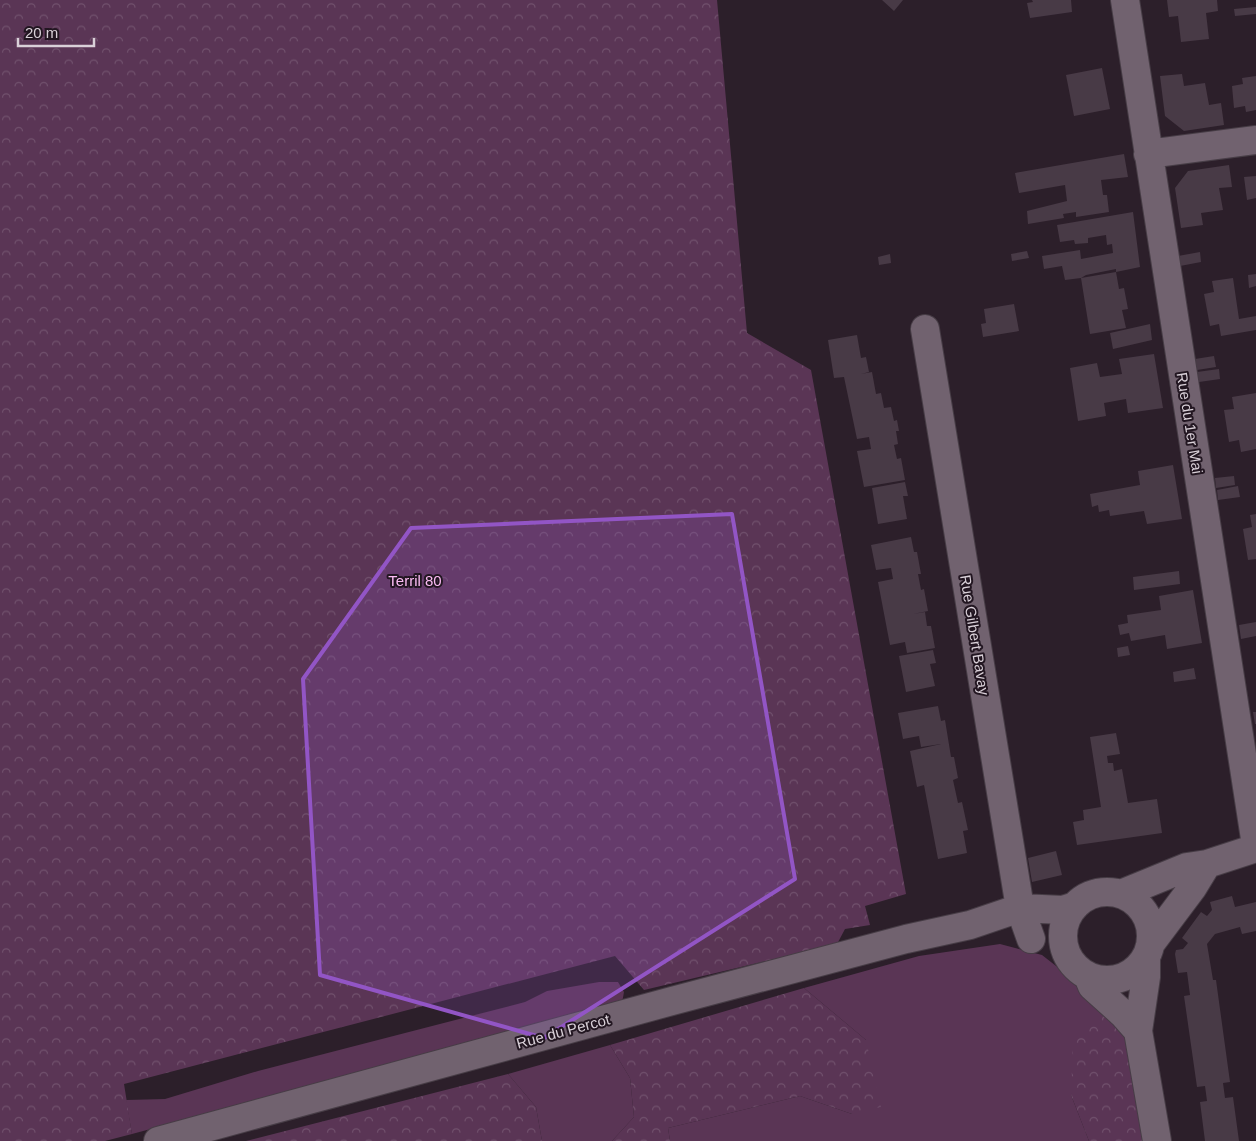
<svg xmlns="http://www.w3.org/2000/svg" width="1256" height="1141" viewBox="0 0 1256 1141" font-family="Arial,sans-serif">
  <defs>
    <pattern id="forest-crowns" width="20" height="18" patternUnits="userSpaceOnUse" patternTransform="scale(1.25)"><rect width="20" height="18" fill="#5a3555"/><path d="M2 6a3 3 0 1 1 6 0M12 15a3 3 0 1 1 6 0" fill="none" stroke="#71516d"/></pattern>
  </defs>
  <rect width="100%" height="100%" fill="#2c1f2a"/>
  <path fill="#5a3555" d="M1000,944L1042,955L1083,987L1106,1010L1071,1095L1089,1141H670L668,1128L800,1096L852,1114L866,1040L804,988L919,956Z
    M599,982H618L624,992L622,1003L132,1134L126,1100L165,1099L258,1071L525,1002L547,991Z
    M610,1045L630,1078L634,1117L612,1141H542L536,1107L508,1074Z"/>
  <path fill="url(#forest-crowns)" d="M0,0H717L747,333L811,370L906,894L865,906L870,925L845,929L837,944L644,990L615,956L124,1084L132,1134L105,1141H0Z
    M804,988L866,1040L881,1107L852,1114L800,1096L668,1128L670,1141H612L634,1117L630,1078L610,1045Z
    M1106,1010L1128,1033L1144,1141H1089L1071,1095L1073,1039Z
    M508,1074L536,1107L542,1141H246Z"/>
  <path fill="#483a46" d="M882,0H903L894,11Z
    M1032,0H1071L1072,12L1030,18L1027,3L1033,2Z
    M1167,0H1217L1218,11L1206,13L1209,39L1181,42L1178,16L1169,17Z
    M1256,7V14L1235,16L1234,9Z
    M1102,68L1110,109L1074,116L1066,75Z
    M1182,74L1184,86L1205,83L1209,105L1221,103L1224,125L1184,131L1165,116L1160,76Z
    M1256,76V110L1246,112L1245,106L1234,108L1232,86L1243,84L1242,78Z
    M1124,154L1128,177L1101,180L1103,195H1107L1109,212L1076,217V212L1063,214L1064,218L1028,224L1027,211L1067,201L1065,185L1019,193L1015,173Z
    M1229,165L1232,187L1219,188L1223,210L1201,213L1203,225L1181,228L1175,188L1188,171Z
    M1256,176V198L1247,200L1244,177Z
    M1133,212L1140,267L1116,272L1119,289L1124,288L1128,309L1122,310L1126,328L1090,334L1081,278L1116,272V269L1086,275L1081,278L1065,280L1062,266L1044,269L1042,256L1080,250L1081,259L1113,253L1112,244L1107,245L1106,235L1088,238V243L1075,244L1074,240L1060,242L1057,225Z
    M1027,251L1029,258L1012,261L1011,254Z
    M1200,252L1201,262L1180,266L1178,256Z
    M890,254L891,263L879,265L878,257Z
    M1256,274V286L1249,288L1248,275Z
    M1233,278L1239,319L1256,316V330L1221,336L1219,324L1210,326L1204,294L1214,292L1212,281Z
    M1014,304L1019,331L983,337L981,324L986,323L984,309Z
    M1150,324L1152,340L1113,349L1110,333Z
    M857,335L861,358L866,357L869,372L861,374L872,372L876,394L881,393L884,408L891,407L894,421L897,420L899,431H896L898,444L894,445L897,459L901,458L905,480L864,487L857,451L871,449L869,437L857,439L844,377L834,378L828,340Z
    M1154,354L1163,408L1128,413L1126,399L1104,403L1106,416L1078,421L1070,368L1097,363L1100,377L1122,374L1119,359Z
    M1214,356L1216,367L1197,370L1195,359Z
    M1219,369L1220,379L1199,382L1197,372Z
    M1256,393V449L1241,452L1239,440L1229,442L1224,410L1234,409L1232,397Z
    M1173,465L1182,519L1147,524L1144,511L1110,516L1109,510L1099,512L1098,505L1092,507L1090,494L1140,485L1138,471Z
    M1234,476L1235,485L1216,488L1215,478Z
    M905,482L908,496H903L907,519L878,524L872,488Z
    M1238,486L1240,497L1218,500L1217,490Z
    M1256,514V559L1248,560L1243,529L1252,527L1250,515Z
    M911,537L914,552H917L921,574H918L921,590L924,589L928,611L913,614L925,612L927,626H931L935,648L907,653L905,642L890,645L878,582L893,579L891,568L876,570L871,545Z
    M1179,571L1180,584L1134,590L1133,577Z
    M1193,590L1202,643L1167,649L1165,635L1131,641L1129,633L1120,635L1118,625L1128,623L1127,615L1161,610L1159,596Z
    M1256,622V636L1241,639L1239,625Z
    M1128,646L1130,655L1118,657L1117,648Z
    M933,650L936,663L930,664L935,686L906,692L899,656Z
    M1194,668L1196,679L1174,682L1173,672Z
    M938,706L941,721L945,720L951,757H954L958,778L953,780L958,803L962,802L968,830L963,831L967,853L938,859L924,785L917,787L910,751L941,744L921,747L919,736L903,739L898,713Z
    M1253,712H1256V724H1255Z
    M1116,733L1120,754L1107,756L1108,763H1113L1114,771L1122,769L1128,803L1157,799L1162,833L1077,845L1073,822L1084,820L1083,810L1101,807L1090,737Z
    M1056,851L1062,875L1032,882L1028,858Z
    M1232,896L1235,907L1256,902V931L1242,934L1240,927L1215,934L1207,944L1213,980H1216L1230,1082L1223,1083L1225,1098L1233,1097L1239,1141H1205L1200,1102L1207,1101L1205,1086L1197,1087L1184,996L1190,995L1187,972L1178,973L1175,954L1176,950L1183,949L1188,943L1182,938L1201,912L1207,916L1212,910L1210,902Z"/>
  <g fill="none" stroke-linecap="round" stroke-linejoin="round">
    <g stroke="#473d46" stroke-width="30">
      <path id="street" d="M1125,0L1256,845
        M1148,154L1256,140
        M925,329L1020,908L1031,939
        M1063 936a44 44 0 1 1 88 0a44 44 0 1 1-88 0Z
        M1121,894L1187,867L1207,864L1256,848
        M1151,943L1193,887L1207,864
        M1146,958V977L1138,1031L1157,1141
        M1088,976L1092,986L1123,1014L1138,1031
        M158,1141L672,1001L906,939L970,925L1020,908L1063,910L1075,906"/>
    </g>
    <use href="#street" stroke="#71626f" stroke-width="28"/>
  </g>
  <path fill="#9255c5" fill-opacity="0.2" stroke="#9255c5" stroke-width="4" stroke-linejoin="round" d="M732,514L795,879L544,1038L320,975L303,679L411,528Z"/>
  <g text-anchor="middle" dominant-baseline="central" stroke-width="4" stroke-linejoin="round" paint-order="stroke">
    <g font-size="15" fill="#d9d0d8" stroke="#221621">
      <text transform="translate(1190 423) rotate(81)">Rue du 1er Mai</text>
      <text transform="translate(975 635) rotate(81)">Rue Gilbert Bavay</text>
      <text transform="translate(563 1031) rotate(-15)">Rue du Percot</text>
    </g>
    <g font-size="15" fill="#fcbcf4" stroke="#221621">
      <text x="415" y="580">Terril 80</text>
    </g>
  </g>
  <path d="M18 38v8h76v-8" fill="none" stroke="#d9d0d8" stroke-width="2.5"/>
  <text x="25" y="38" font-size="15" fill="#d9d0d8" stroke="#221621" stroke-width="4" paint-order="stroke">20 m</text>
</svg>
